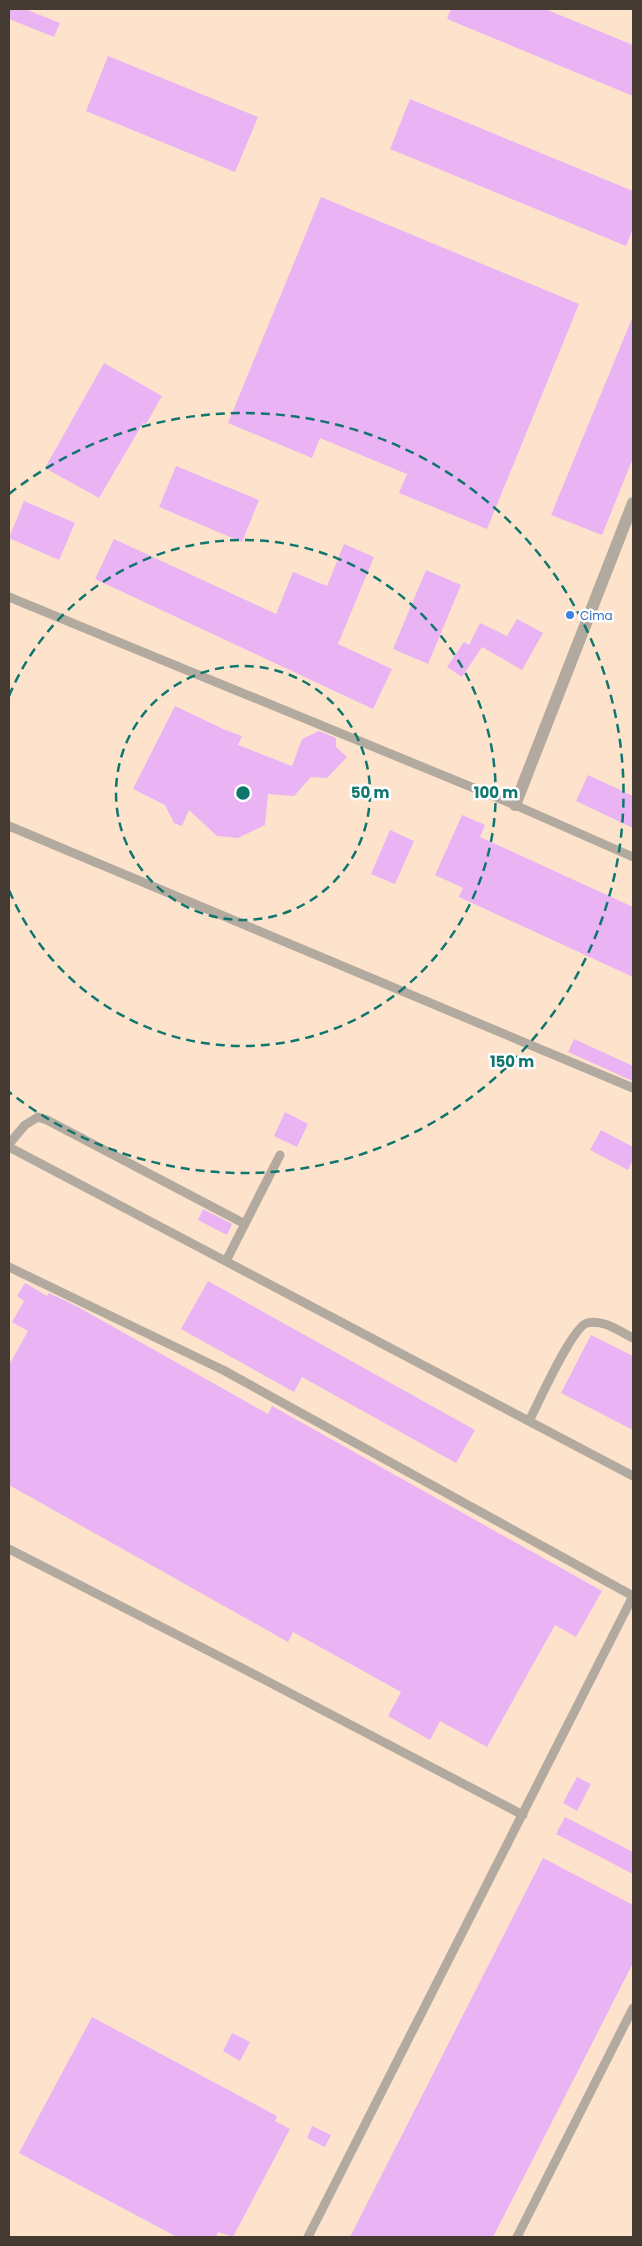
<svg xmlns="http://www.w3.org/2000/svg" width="642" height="2246" viewBox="0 0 642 2246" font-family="Poppins,sans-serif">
  <rect width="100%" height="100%" fill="#feeee0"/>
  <path fill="#fde3cc" d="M9,9H633V2237H9Z"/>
  <path fill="#e9b3f4" d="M9,9H25L60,23L54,37L9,19Z
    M451,9H545L633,45V96L447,19Z
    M108,56L258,117L235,172L86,111Z
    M410,99L633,191V229L626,246L390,149Z
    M321,197L579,304L487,529L399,493L407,474L320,438L312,458L228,423Z
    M633,316V458L602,535L551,515Z
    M104,363L162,396L146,424L143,423L99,498L45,468Z
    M176,466L259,500L242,542L159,507Z
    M24,501L75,523L59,560L9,538Z
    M114,539L276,614L293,572L327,586L344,544L374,557L338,644L392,669L373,709L95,579Z
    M426,570L461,585L428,664L393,649Z
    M517,619L543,633L522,670L482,647L462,677L447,667L464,642L469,645L480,623L507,636Z
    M175,706L223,729L242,736L238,745L292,766L302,739L319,731L336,738V747L347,757L327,778L311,777L294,796L268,794L265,825L238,838L217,836L189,810L182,826L174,823L165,805L133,789Z
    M588,775L633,796V828L576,801Z
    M462,815L485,825L480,837L633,907V977L459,897L463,888L435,875Z
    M390,830L414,841L395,884L371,874Z
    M574,1039L633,1066V1081L568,1052Z
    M285,1112L308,1124L297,1147L274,1136Z
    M601,1130L633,1147V1160L628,1170L590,1150Z
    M203,1209L232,1224L227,1235L198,1220Z
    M208,1281L475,1430L456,1463L302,1377L294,1392L181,1329Z
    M25,1283L47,1296L49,1293L78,1307L268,1414L272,1406L602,1591L576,1637L555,1625L487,1747L440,1721L430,1740L388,1716L401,1692L293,1632L288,1642L9,1485V1365L28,1331L12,1322L24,1301L17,1296Z
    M591,1335L633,1356V1430L561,1393Z
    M577,1777L591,1784L577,1811L563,1803Z
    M565,1817L633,1852V1874L556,1834Z
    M543,1858L633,1905V1963L554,2118L493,2237H350Z
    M92,2017L277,2116L275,2121L290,2129L233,2237L218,2232L216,2237H177L19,2153Z
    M232,2033L250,2042L240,2061L223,2051Z
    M312,2126L331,2135L325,2147L307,2138Z"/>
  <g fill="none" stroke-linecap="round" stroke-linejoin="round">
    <path stroke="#b3aa9f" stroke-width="9" d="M9,597L515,805L633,857
      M9,826L633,1088
      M9,1144L25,1125L38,1117L47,1120L245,1224
      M9,1147L633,1476
      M226,1261L280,1155
      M9,1267L223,1370L633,1596
      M529,1421C538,1404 572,1327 587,1323C603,1319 619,1331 633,1338
      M9,1549L242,1668L523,1815
      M308,2237L633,1596
      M517,2237L633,2008"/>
    <path stroke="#b3aa9f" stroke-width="12" d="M515,805L633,503"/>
  </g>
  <g fill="none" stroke="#0f766e" stroke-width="2.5" stroke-dasharray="9 6">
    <circle cx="243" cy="793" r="127"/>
    <path d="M9 696A253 253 0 1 1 9 890"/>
    <path d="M9 494A380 380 0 1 1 9 1092"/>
  </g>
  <circle fill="#3f7fe0" stroke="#fefefe" stroke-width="2" cx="570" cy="615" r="5"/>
  <g text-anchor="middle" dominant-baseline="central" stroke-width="5" stroke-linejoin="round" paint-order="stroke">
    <g font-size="12" fill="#366cbe" stroke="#fefefe" text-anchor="start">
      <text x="580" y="615">Cima</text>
    </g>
  </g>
  <circle cx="243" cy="793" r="8" fill="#0f766e" stroke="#fefefe" stroke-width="2.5"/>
  <g font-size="15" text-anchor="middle" font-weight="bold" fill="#0f766e" stroke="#fefefe" stroke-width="5" stroke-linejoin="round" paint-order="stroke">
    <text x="370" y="798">50 m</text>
    <text x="496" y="798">100 m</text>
    <text x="512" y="1067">150 m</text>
  </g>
  <rect width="642" height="2246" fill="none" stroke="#443a31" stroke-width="20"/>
</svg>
